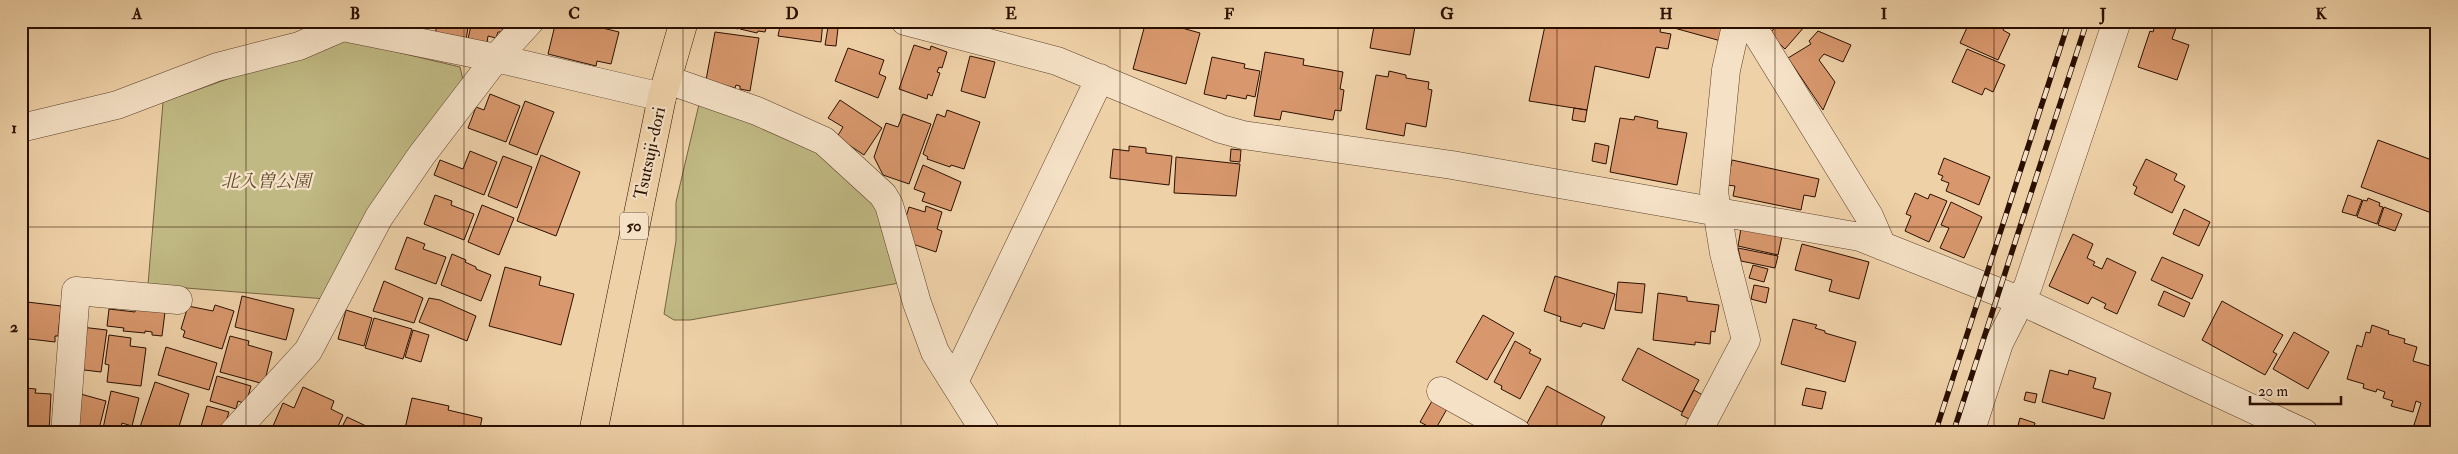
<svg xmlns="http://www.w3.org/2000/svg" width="2458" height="454" viewBox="0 0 2458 454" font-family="'IM FELL Double Pica','Noto Serif JP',serif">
  <rect width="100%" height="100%" fill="#efd1a8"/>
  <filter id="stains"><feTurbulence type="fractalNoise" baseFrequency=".004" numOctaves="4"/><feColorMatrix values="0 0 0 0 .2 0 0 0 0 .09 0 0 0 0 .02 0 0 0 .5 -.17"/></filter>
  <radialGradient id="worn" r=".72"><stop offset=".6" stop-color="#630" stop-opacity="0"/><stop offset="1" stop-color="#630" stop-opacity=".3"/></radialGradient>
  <path fill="#c0b983" stroke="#766442" d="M346,40L460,67L463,80L326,299L148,285L163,102L334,41Z
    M700,100L822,147L883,210L899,283L690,320H674L664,314L676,241V202Z"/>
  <path fill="#d8976c" stroke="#2b0f00" d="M438,21H469L466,40L435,34Z
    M472,21H509L507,26H503L502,32H498L496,38L488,36L487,43L468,39Z
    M556,21H591L590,25L619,32L611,64L597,61L596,66L548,54Z
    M720,21H740L738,29L719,24Z
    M742,21H778L777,28L767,25L765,32L758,31L757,33L740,29Z
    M781,21H823L821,42L778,36Z
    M1146,21H1157L1200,33L1186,84L1133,69Z
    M1375,21H1416L1410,55L1370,48Z
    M1546,21H1636L1661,26L1660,32L1671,34L1668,49L1656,47L1649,78L1595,66L1587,110L1529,101Z
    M1649,21H1725L1721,41Z
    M1781,21H1800L1805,26L1785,49L1769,34Z
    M1970,21H2007L2003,30L2010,34L1998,60L1960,43Z
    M2156,22L2176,28L2172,39L2189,45L2177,80L2138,67L2150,31L2153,32Z
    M828,27L838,28L836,46L825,45Z
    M1818,31L1851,45L1843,62L1824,54L1819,60L1835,82L1823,110L1788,58L1811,44L1809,41Z
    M715,32L759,38L750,91L740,89V86L736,85L735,88L706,80Z
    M914,45L930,50L931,46L947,52L942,68L939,67L937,72L940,73L932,96L928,94L927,99L899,89Z
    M848,48L884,60L879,74L886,77L878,98L835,81Z
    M1967,49L2005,65L1993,92L1985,88L1982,95L1952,82Z
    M1265,52L1304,59L1303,65L1343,72L1340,89L1344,90L1341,111L1335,110L1333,120L1282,111L1280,120L1254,116Z
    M970,56L995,62L985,98L961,91Z
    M1212,57L1245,64L1244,68L1260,71L1255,97L1247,95L1246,99L1227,95L1226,99L1204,94Z
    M1389,71L1406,75V78L1429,82L1428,89L1432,90L1426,127L1406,123L1404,136L1366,129L1376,75L1388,77Z
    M490,94L520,106L506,142L468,128L476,107L484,110Z
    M840,100L882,128L864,155L837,137L843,127L828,118Z
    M525,101L554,112L537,155L509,144Z
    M1574,108L1587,110L1585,122L1572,120Z
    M947,110L980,122L964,169L951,165L950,167L927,159L928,157L923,154L937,114L945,117Z
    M903,114L931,124L909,184L883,175L874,157L886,123L898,127Z
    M1635,116L1658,121L1657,128L1687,133L1677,185L1610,172L1620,118L1634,120Z
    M2378,140L2437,162V215L2361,187Z
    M1595,143L1609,146L1606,164L1592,161Z
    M1129,146L1146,148V153L1172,156L1169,185L1110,178L1113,149L1129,151Z
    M1231,149L1241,150L1240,162L1230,161Z
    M470,151L497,162L484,195L434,175L440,160L463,169Z
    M541,155L580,172L556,236L517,221Z
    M503,156L532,167L517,208L488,196Z
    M1176,157L1240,164L1236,196L1174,193Z
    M1944,158L1990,177L1979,205L1946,191L1949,183L1941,180L1943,176L1938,174Z
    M2146,159L2177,174L2174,180L2185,186L2172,213L2134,194L2137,187L2133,185Z
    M1732,160L1819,179L1815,197L1804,195L1801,210L1733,196L1735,186L1727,185Z
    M923,165L961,182L951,211L922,201L925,193L914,189Z
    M1915,193L1928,199L1930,194L1947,201L1929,242L1905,231L1911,216L1906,214Z
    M435,195L452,201L451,205L474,214L464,240L424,224Z
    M2348,195L2362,200L2356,216L2342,212Z
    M2368,198L2380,203L2379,206L2383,207L2377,224L2357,217L2363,200L2367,201Z
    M1951,202L1982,217L1964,258L1940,248L1949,228L1941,225Z
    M482,205L514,218L499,255L468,242Z
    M926,206L942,212L937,229L942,231L936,252L907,242L903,227L909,207L925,212Z
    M2384,207L2402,214L2395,231L2378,225Z
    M2184,209L2210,222L2199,246L2173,234Z
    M1741,228L1782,236L1778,255L1738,246Z
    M2073,234L2093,244L2087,258L2095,262L2093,265L2102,269L2107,258L2136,272L2117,314L2104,308L2106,304L2092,297L2088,304L2049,286Z
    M407,237L425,244L423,249L446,257L436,284L395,269Z
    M1802,244L1869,262L1859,299L1829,291L1832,280L1795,270Z
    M1738,248L1778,256L1775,268L1741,261Z
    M452,254L466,260L465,262L476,267V269L491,275L481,301L441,285Z
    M2162,257L2203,275L2192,299L2151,280Z
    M1753,265L1768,269L1764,282L1749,278Z
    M505,267L541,277L539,285L574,294L561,345L489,326Z
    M1555,276L1615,294L1604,329L1583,323L1581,327L1560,321L1561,317L1544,311Z
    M384,281L423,298L414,323L373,311Z
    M1618,282L1645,284L1642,313L1615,310Z
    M1754,285L1769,288L1766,303L1751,299Z
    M2164,291L2190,303L2184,317L2158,305Z
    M1658,293L1687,297V301L1719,305L1715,332L1711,331L1710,344L1695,342V345L1653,340Z
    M21,296L28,297L27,302L61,306L58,336H55V342L21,338Z
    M242,296L294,309L286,340L235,327Z
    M429,298L440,300L476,316L467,341L419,322Z
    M2222,301L2283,335L2273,352L2277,354L2265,375L2202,340Z
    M215,305L234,311L222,349L183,337L185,331L181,329L188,306L213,311Z
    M109,309L135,312V309L165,312L162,336L152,335V332L145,331V333L123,331L124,328L107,326Z
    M346,310L372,318L364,346L338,339Z
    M1483,315L1514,333L1487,380L1456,362Z
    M374,318L412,329L403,359L365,348Z
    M1793,319L1817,325L1815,328L1825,331V333L1856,342L1845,382L1781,364Z
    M2372,325L2389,331L2388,334L2405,339L2404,343L2417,347L2413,361L2437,368V432L2414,425L2421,403L2416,401L2413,412L2391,406L2393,401L2383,398L2385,392L2377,389L2376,392L2363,388L2364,384L2347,379L2357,345L2362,347L2366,332L2370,333Z
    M81,327L107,330L101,372L76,369Z
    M413,330L429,335L421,362L405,357Z
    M2294,332L2329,352L2308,389L2273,369Z
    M109,335L131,338L130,346L146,348L141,386L107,382L109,365L105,364Z
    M230,336L249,341L248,345L272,352L264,384L220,372Z
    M1515,341L1531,350L1529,353L1541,359L1520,399L1501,389L1502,386L1494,382Z
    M166,347L217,363L209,390L158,375Z
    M1638,348L1699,380L1682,412L1622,380Z
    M2050,370L2068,375L2069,370L2096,378L2093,388L2111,393L2104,419L2042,402Z
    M217,376L251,386L246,404L238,401L236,409L210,401Z
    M155,382L189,394L177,433H147L139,430Z
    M1547,386L1605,417L1597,433H1534L1530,431L1532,428L1526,425Z
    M303,387L334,401L331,409L343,415L335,433H270L283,403L294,408Z
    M24,388L36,389L35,393L51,394L49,433H21V393H23Z
    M1806,388L1826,392L1822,409L1802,405Z
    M1694,390L1706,397L1693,421L1681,415Z
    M111,391L139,398L132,426L122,423L119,433H102Z
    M2026,392L2037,394L2035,403L2024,400Z
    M77,393L106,401L98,433L78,431Z
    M412,398L449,406L448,410L482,418L479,433H404Z
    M1432,401L1447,409L1435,430L1420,422Z
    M207,406L229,412L224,428L218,433H199Z
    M347,417L381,433H339Z
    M2020,418L2035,423L2034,427L2049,433H2016Z"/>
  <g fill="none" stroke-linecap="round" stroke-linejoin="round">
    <g stroke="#5c402a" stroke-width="29">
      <path id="minor" d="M905,21L1057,61L1221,129L1243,135L1452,165L1860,237L2021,301L2304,433
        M1749,21L1869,216L1882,246
        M668,80L757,111L824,141L883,195L889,205L917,303L935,352L986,433
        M21,128L117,105L217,67L299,46L343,27L496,58L662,97
        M954,382L1100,78
        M1441,391L1517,433
        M65,433L76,291L178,300
        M233,433L308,351L379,217L421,156L496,58L530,21
        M1697,433L1746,340L1724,253L1714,192L1726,70L1737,21
        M1970,433L1999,343L2028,286L2117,21"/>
    </g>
    <g stroke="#2b0f00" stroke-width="29">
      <path id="primary" d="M593,433L662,97L684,21"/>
    </g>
    <use href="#minor" stroke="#f5e1c6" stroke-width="28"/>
    <use href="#primary" stroke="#efd1a8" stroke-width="28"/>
    <g stroke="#2b0f00" stroke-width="5.5">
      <path id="rail" d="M1935,433L2069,21
        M1953,433L2087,21"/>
    </g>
    <use href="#rail" stroke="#f5e1c6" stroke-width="4" stroke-dasharray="11" stroke-linecap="butt"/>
  </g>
  <path fill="none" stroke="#2b0f00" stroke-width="1" stroke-opacity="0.55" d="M246,21V433M464,21V433M683,21V433M901,21V433M1120,21V433M1338,21V433M1557,21V433M1775,21V433M1994,21V433M2212,21V433M21,227H2437"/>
  <g text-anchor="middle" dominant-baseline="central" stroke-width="4.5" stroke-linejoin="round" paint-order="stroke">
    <rect fill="#f5e1c6" stroke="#684e3b" stroke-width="1" x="620" y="212.5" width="28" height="27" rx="4"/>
    <g font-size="16" font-weight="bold" fill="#2b0f00">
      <text x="634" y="226">50</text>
    </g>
    <g font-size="18" fill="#2b0f00" stroke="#f5e1c6">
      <text transform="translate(650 153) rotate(-78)">Tsutsuji-dori</text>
    </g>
    <g font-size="18" font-style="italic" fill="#5f4a2e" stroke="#f5e1c6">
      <text x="266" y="181">北入曽公園</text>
    </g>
  </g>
  <rect width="2458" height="454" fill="none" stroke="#efd1a8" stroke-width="55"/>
  <path d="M2250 396v8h91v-8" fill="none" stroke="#2b0f00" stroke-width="2.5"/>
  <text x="2258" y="396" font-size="15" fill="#2b0f00" stroke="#f5e1c6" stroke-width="4" paint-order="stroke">20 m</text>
  <rect x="28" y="28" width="2402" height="398" fill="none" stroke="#2b0f00" stroke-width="2"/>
  <g font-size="16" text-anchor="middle" font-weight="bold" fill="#2b0f00">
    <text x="137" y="19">A</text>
    <text x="355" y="19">B</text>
    <text x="574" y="19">C</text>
    <text x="792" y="19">D</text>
    <text x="1011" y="19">E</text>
    <text x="1229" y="19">F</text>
    <text x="1447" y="19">G</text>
    <text x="1666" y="19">H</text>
    <text x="1884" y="19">I</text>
    <text x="2103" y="19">J</text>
    <text x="2321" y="19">K</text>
    <text x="14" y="133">1</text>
    <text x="14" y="332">2</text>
  </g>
  <rect width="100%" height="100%" filter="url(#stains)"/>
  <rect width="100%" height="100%" fill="url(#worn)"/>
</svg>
